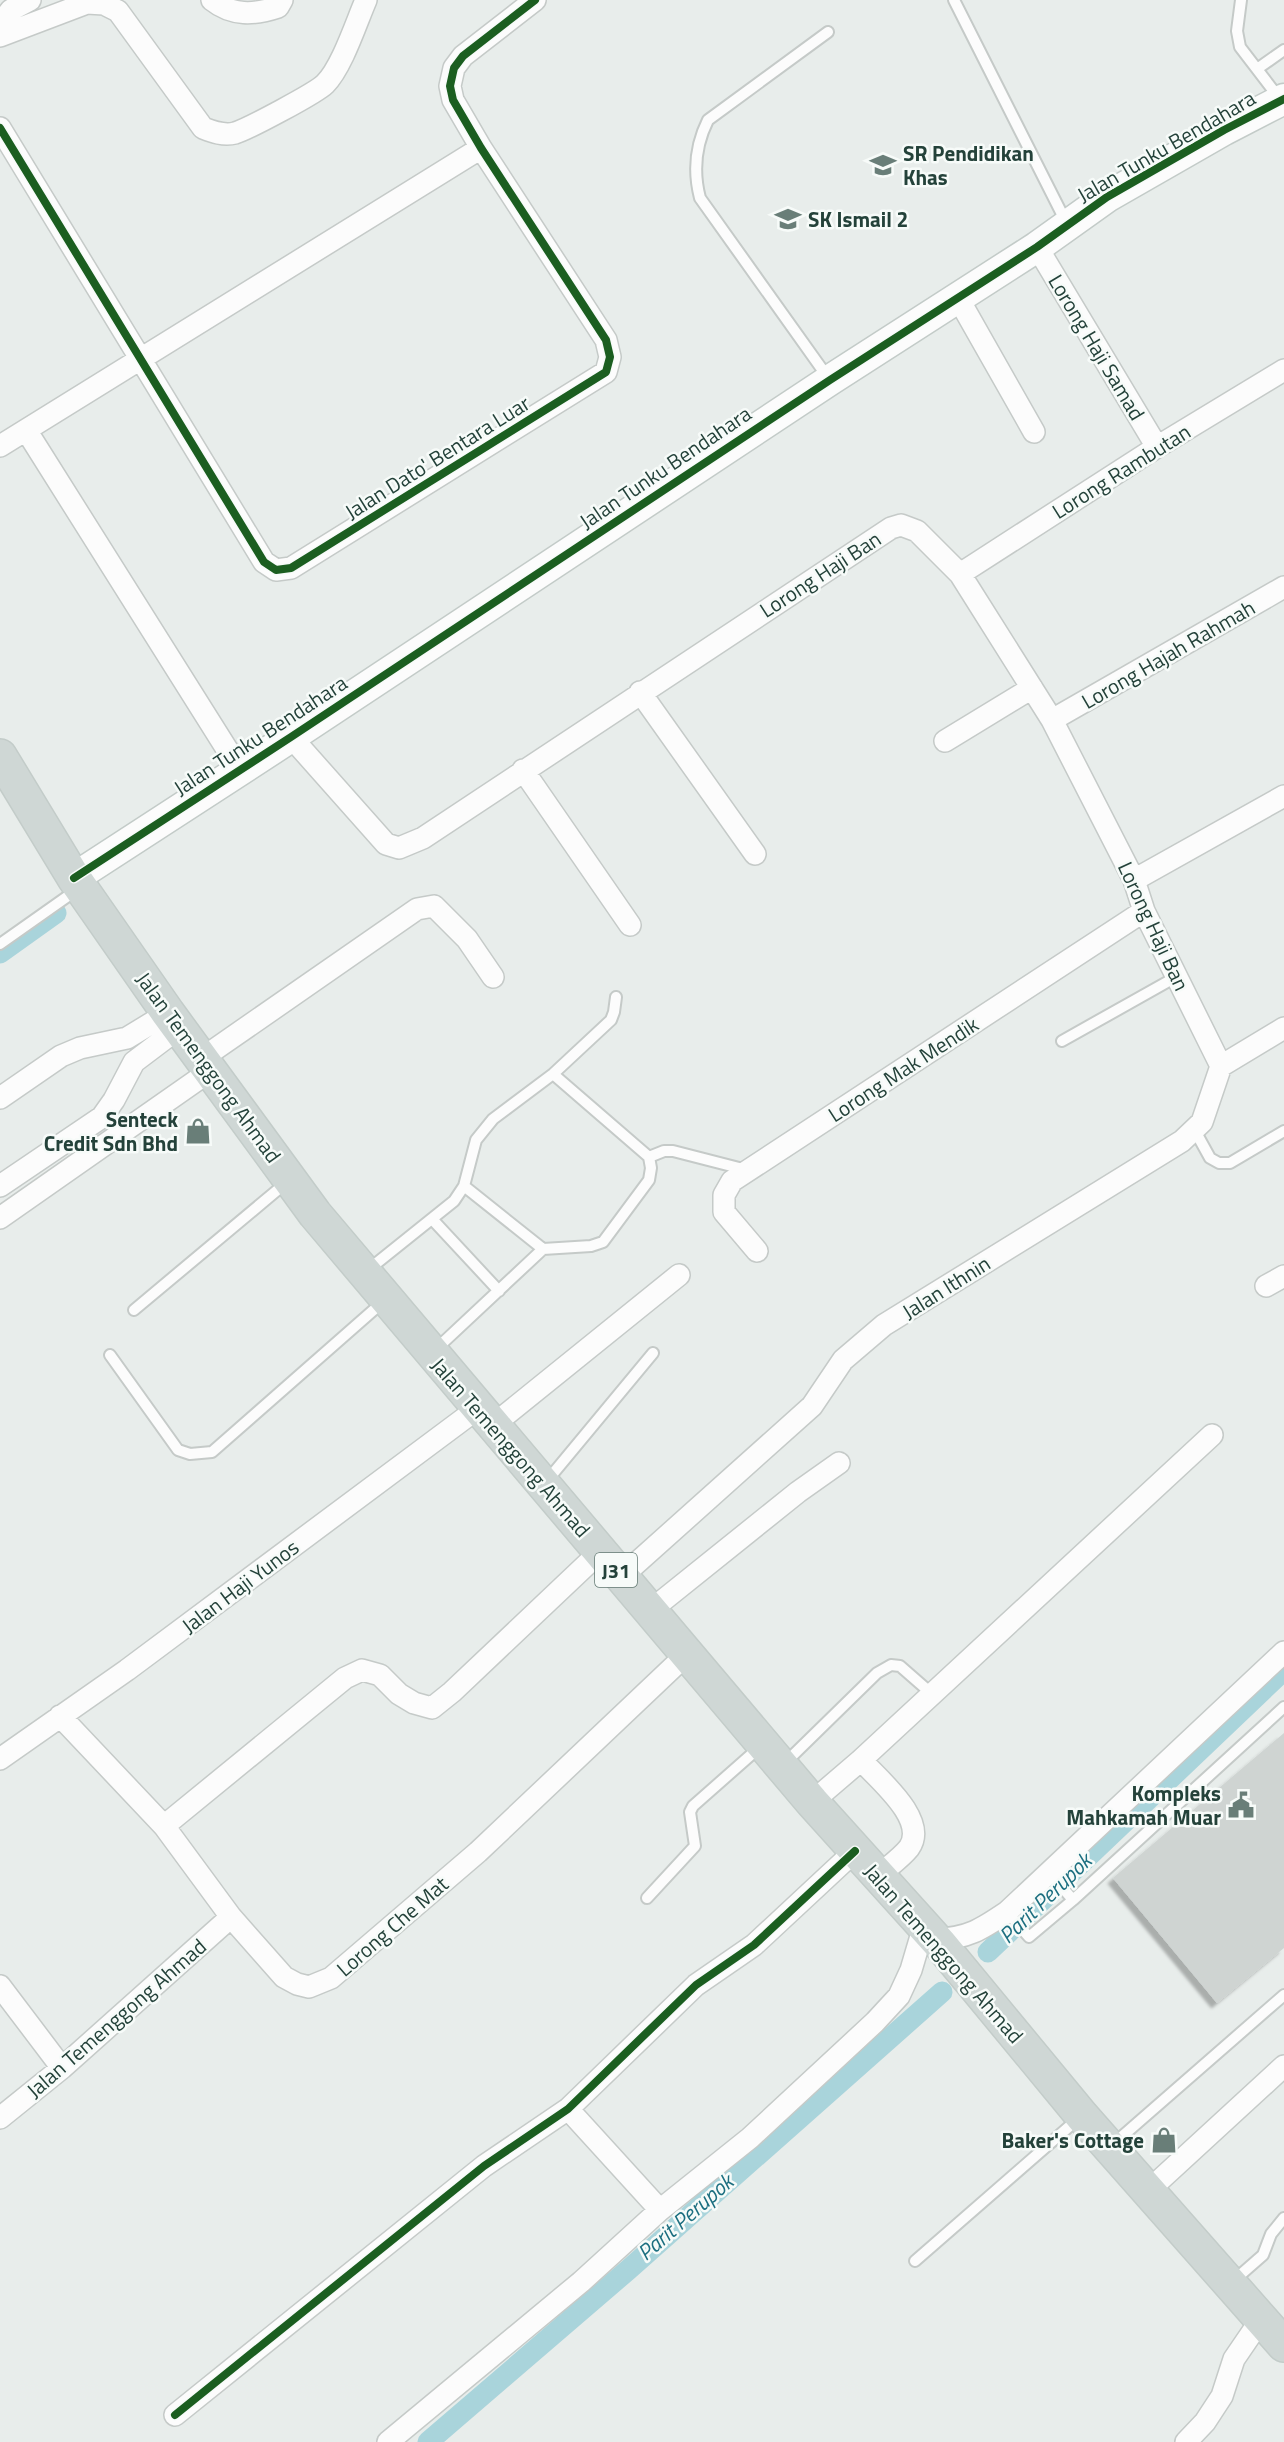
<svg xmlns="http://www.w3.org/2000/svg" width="1284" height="2442" viewBox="0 0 1284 2442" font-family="'Titillium Web',sans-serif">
  <defs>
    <filter id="shadow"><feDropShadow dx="-5.5" dy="5.5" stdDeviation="1.5" flood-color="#0004"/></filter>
  </defs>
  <rect width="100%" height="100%" fill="#e8edeb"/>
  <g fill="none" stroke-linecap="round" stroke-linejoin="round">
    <path stroke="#a9d4db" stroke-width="21" d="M0,953L56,913
      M988,1952L1284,1670
      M428,2442L628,2270L942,1992"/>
  </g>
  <path fill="#cfd4d2" filter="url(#shadow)" d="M1284,1733V1948L1217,2003L1113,1878Z"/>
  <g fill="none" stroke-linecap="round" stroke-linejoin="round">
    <g stroke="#c5cac8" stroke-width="14">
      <path id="lane" d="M954,0L1066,222
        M1241,0L1237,31L1240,47L1279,98
        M828,32L708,120C695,146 693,171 700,198L829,379
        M1257,69L1284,50
        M0,944L78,889
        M1062,1041L1176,977
        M1194,1129L1210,1158L1219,1163H1230L1284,1131
        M649,1157L664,1151H673L747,1170
        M464,1186L543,1249L591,1246L603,1242L649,1180L651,1168L649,1157L553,1074
        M432,1219L499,1291
        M368,1270L454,1201L464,1186L476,1140L493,1119L553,1074L611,1020L614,1012L616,997
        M134,1310L287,1182
        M434,1351L543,1249
        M110,1355L178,1450L190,1454L212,1452L385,1300
        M546,1482L653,1353
        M784,1764L877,1673L891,1665L900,1666L932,1694
        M1049,1872L1073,1900
        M647,1898L695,1846L690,1812L693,1806L761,1746
        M1007,1912L1029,1937L1073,1900L1284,1707
        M1111,2146L1284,1995
        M915,2261L1079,2118
        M1231,2283L1263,2255L1271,2234L1284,2218"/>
    </g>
    <g stroke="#c5cac8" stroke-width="24">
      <path id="street" d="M212,0C232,16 254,15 278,7L282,0
        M0,24L11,10L30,0
        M0,36L87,3L104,4L118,11L203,128C213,132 224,136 235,133C248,129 316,93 325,84C342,67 356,23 366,0
        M0,128L264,562L276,570L291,568L606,372L610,357L606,340L481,148L453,100L450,86L454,68L463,56L535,0
        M1037,247L1157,447
        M958,298L1034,432
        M26,430L240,770
        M0,446L481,148
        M960,574L1157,447L1284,370
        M640,692L755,854
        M1052,720L1284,587
        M291,737L386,844L399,848L423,838L891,528L901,525L917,531L960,574L1052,720L1134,880L1144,911L1221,1066
        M945,741L1032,688
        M523,770L630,925
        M1134,880L1284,796
        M201,1059L417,909L434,906L467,939L493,977
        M0,1098L61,1056L80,1048L127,1038L168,1013
        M0,1186L102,1117L114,1100L134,1062L179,1028
        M0,1218L210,1071
        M757,1251L724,1212V1195L732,1181L1144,911
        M1266,1286L1284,1276
        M492,1426L679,1275
        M621,1577L812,1406L843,1360L884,1325L1182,1141L1202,1122L1221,1066L1284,1028
        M651,1610L798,1492L839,1463
        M60,1716L164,1826L231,1917L284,1977L297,1984L309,1987L331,1978L478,1852L688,1653
        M0,1759L127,1670L477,1409
        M861,1760C878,1779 929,1820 909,1848C901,1858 888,1867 878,1876
        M812,1802L861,1760L1212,1435
        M164,1826L345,1678L362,1670L380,1675L399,1694L414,1703L432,1708L452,1692L601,1551
        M936,1939C967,1939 982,1929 1007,1912L1284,1652
        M0,1986L62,2068
        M568,2109L660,2210
        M0,2118L62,2068L231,1917
        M1148,2191L1284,2066
        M175,2415L484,2166L568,2109L696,1985L754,1945L855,1851
        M388,2442L581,2282L660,2210L750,2138L875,2022L899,1996L911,1970L924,1926
        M1186,2442L1205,2422L1222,2396L1234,2359L1262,2318"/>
    </g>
    <g stroke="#c3cbc8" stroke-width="33">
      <path id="secondary" d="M74,878L291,737L830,380L1037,247L1107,197L1224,130L1284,99"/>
    </g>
    <g stroke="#c3ccc9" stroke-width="36">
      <path id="primary" d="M0,756L74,878L168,1013L315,1214L812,1802L940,1944L1082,2116L1284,2345"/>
    </g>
    <use href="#lane" stroke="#fcfcfc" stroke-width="10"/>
    <use href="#street" stroke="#fcfcfc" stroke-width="21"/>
    <use href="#secondary" stroke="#fcfcfc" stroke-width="30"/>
    <use href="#primary" stroke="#cfd7d5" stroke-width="33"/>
    <g stroke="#f7fbf9" stroke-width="11">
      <path id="cycleway" d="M0,128L264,562L276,570L291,568L606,372L610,357L606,340L481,148L453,100L450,86L454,68L463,56L535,0
        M74,878L291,737L830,380L1037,247L1107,197L1224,130L1284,99
        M175,2415L484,2166L568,2109L696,1985L754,1945L855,1851"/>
    </g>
    <use href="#cycleway" stroke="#1b5e20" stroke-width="8"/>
  </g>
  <defs>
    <g id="school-bare" transform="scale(2.07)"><path d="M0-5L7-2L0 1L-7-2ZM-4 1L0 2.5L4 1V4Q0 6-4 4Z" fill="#697e78" stroke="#f7fbf9" stroke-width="2.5" paint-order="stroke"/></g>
    <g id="shop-bare" transform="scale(2.07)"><path d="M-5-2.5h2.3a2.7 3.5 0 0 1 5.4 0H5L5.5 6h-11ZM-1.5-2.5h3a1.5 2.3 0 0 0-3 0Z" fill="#697e78" stroke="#f7fbf9" stroke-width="2.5" paint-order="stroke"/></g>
    <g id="civic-bare" transform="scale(2.07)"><path d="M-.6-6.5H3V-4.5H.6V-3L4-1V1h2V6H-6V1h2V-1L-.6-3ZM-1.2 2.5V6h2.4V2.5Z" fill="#697e78" stroke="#f7fbf9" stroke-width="2.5" paint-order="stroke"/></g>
  </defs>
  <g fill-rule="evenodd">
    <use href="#school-bare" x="883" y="165"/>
    <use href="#school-bare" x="788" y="219"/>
    <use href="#shop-bare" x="198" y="1131"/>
    <use href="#civic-bare" x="1241" y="1805"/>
    <use href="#shop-bare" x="1164" y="2140"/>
  </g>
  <g text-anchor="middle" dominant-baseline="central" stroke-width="5" stroke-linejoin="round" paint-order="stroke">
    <rect fill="#f7fbf9" stroke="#637a73" stroke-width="1.5" x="595" y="1553" width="42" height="34" rx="4.5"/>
    <g font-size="20" font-weight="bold" fill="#24423a">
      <text x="616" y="1570">J31</text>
    </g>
    <g font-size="21" fill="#24423a" stroke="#f7fbf9">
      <text transform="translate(1166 146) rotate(-30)">Jalan Tunku Bendahara</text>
      <text transform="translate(1097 347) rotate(59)">Lorong Haji Samad</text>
      <text transform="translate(437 457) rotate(-32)">Jalan Dato' Bentara Luar</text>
      <text transform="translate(665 467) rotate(-34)">Jalan Tunku Bendahara</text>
      <text transform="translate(1121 471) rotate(-32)">Lorong Rambutan</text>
      <text transform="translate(820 574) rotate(-33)">Lorong Haji Ban</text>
      <text transform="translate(1168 654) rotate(-30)">Lorong Hajah Rahmah</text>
      <text transform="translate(260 735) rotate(-33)">Jalan Tunku Bendahara</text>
      <text transform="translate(1154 926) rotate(65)">Lorong Haji Ban</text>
      <text transform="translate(209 1067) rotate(54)">Jalan Temenggong Ahmad</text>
      <text transform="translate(903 1069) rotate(-33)">Lorong Mak Mendik</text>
      <text transform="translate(946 1287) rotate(-32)">Jalan Ithnin</text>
      <text transform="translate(511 1447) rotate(49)">Jalan Temenggong Ahmad</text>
      <text transform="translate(240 1586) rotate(-37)">Jalan Haji Yunos</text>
      <text transform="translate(392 1926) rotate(-41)">Lorong Che Mat</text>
      <text transform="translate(944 1953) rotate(49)">Jalan Temenggong Ahmad</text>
      <text transform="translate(116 2018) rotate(-41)">Jalan Temenggong Ahmad</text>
    </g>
    <g font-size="21" font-weight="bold" fill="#24423a" stroke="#f7fbf9" text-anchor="end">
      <text x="903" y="153" text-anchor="start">SR Pendidikan<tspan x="903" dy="24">Khas</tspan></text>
      <text x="808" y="219" text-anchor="start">SK Ismail 2</text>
      <text x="178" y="1119">Senteck<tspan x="178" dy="24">Credit Sdn Bhd</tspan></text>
      <text x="1221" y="1793">Kompleks<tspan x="1221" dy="24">Mahkamah Muar</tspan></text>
      <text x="1144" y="2140">Baker's Cottage</text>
    </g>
    <g font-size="22" font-style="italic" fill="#1c6f80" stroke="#f7fbf9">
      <text transform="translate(1045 1898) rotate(-44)">Parit Perupok</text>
      <text transform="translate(685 2217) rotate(-41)">Parit Perupok</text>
    </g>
  </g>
</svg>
